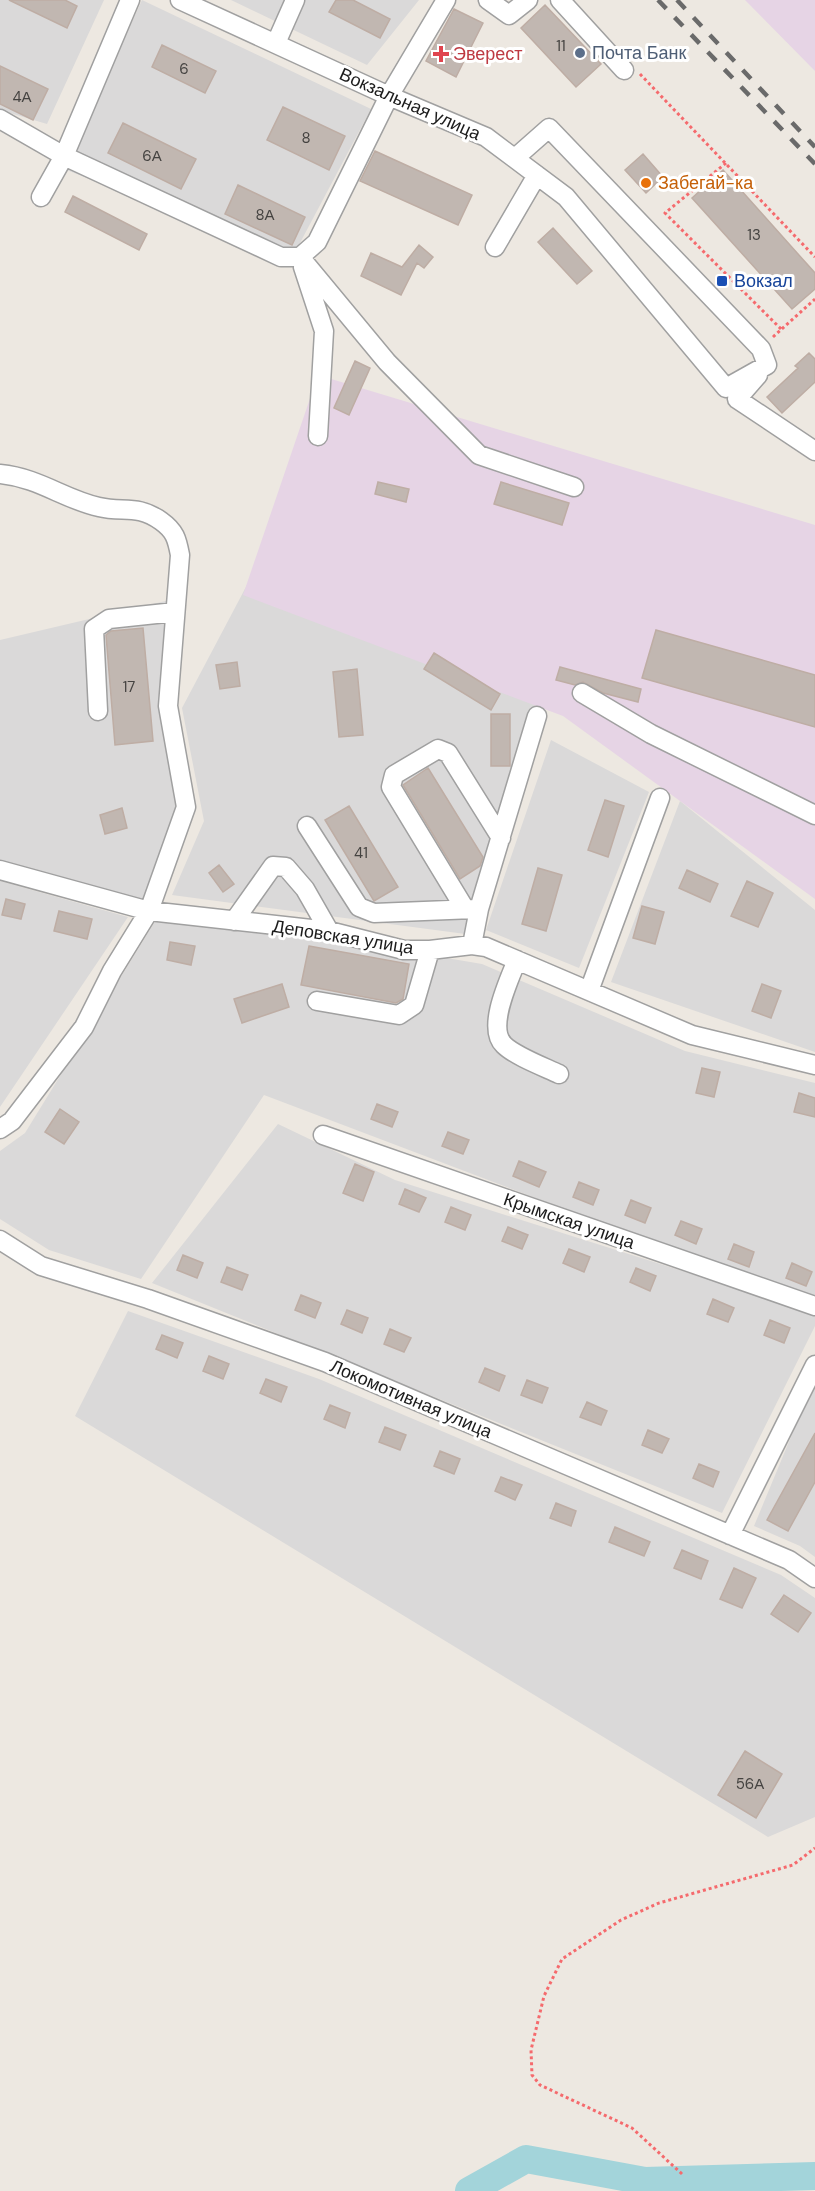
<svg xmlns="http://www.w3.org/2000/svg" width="815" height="2191" viewBox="0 0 815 2191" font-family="'DM Sans',sans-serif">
  <rect width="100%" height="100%" fill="#ede8e1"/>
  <path fill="#dad9d9" d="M0,0H104L47,124L0,110Z
    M142,0L371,109L292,258L64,169Z
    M231,0H419L367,65Z
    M257,566L541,681L473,935L172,895L204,821L182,708Z
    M170,600L178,805L144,903L0,863V640Z
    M551,740L649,792L579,968L486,930Z
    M680,801L815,910V1052L611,982Z
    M0,881L128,917L0,1107Z
    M162,910L482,964L685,1051L815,1083V1304L264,1095L141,1279L49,1250L0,1219V1151L25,1133Z
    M278,1124L395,1180L815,1313V1326L722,1513L152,1283Z
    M128,1311L319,1379L781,1575L815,1598V1817L768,1837L75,1416Z
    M815,1379V1557L800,1546L754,1526Z"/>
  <path fill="#e6d4e5" d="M745,0H815V71Z
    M318,375L815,525V899L563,716L243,595Z"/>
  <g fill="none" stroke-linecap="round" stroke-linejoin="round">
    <path stroke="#a3d4da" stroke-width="28" d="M469,2191L526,2159L645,2181L815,2176"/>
  </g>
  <path fill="#c1b7b1" stroke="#beada4" stroke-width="1.5" d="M9,0H65L77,6L67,28Z
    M336,0H353L390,19L380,38L329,12Z
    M545,5L601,64L576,87L521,28Z
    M454,9L483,23L456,77L426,61Z
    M162,45L216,71L205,93L152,67Z
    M0,66L48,89L33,120L0,104Z
    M283,107L345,136L329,170L267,140Z
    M123,123L196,159L181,189L108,153Z
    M375,151L472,195L458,225L360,181Z
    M643,154L663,177L646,193L625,170Z
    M723,170L815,273V289L792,309L692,198Z
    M238,185L305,217L292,245L225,214Z
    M73,196L147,234L139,250L65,212Z
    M553,228L592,271L577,284L538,242Z
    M419,245L433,257L424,268L417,263L401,295L361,276L371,253L402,267Z
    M809,353L815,359V382L782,413L767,397L798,368L795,366Z
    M355,361L370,368L349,415L334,408Z
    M378,482L409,489L406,502L375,494Z
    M501,482L569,503L562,525L494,504Z
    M143,628L153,741L115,745L106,635L111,631Z
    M656,630L815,675V727L642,678Z
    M434,653L500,694L491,710L424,669Z
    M237,662L240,686L220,689L216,665Z
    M560,667L641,689L638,702L603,693L583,682L575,685L556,680Z
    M357,669L363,735L339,737L333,672Z
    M491,714H510V766H491Z
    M428,768L483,857L480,866L460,879L403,785Z
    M605,800L624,806L608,857L588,850Z
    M349,806L398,887L374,901L325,820Z
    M122,808L127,828L105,834L100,815Z
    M219,865L234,884L223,892L209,873Z
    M538,868L562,875L546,931L522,924Z
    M687,870L718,884L710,902L679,888Z
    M747,881L773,893L758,927L731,916Z
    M6,899L25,904L21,919L2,915Z
    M642,906L664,912L655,944L633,938Z
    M59,911L92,919L87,939L54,931Z
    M170,942L195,946L191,965L167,960Z
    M309,946L409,964L403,999L396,1003L301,985Z
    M282,984L289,1007L242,1023L234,999Z
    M762,984L781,991L771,1018L752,1011Z
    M702,1068L720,1072L714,1097L696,1093Z
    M799,1093L815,1098V1117L794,1112Z
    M377,1104L398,1112L392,1127L371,1119Z
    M60,1109L79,1122L64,1144L45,1132Z
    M448,1132L469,1140L463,1154L442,1146Z
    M519,1161L546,1172L539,1187L513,1176Z
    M355,1164L374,1172L363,1201L343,1193Z
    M579,1182L599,1190L593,1205L573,1197Z
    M405,1189L426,1198L419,1212L399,1204Z
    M631,1200L651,1208L645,1223L625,1215Z
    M451,1207L471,1215L465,1230L445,1222Z
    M681,1221L702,1229L696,1244L675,1235Z
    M508,1227L528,1235L522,1249L502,1241Z
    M734,1244L754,1252L749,1267L728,1259Z
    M569,1249L590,1257L584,1272L563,1263Z
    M183,1255L203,1263L197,1278L177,1270Z
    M792,1263L812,1272L806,1286L786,1278Z
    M227,1267L248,1275L242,1290L221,1282Z
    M636,1268L656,1276L650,1291L630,1282Z
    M301,1295L321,1303L315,1318L295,1310Z
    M713,1299L734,1308L728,1322L707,1314Z
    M347,1310L368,1318L362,1333L341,1324Z
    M770,1320L790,1328L784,1343L764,1335Z
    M390,1329L411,1338L404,1352L384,1344Z
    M162,1335L183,1343L177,1358L156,1349Z
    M209,1356L229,1364L223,1379L203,1371Z
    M485,1368L505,1376L499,1391L479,1382Z
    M266,1379L287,1387L281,1402L260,1393Z
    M527,1380L548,1388L542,1403L521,1395Z
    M587,1402L607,1411L601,1425L580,1417Z
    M330,1405L350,1413L345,1428L324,1419Z
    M385,1427L406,1435L400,1450L379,1442Z
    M648,1430L669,1439L662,1453L642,1445Z
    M815,1433V1482L788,1531L767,1520Z
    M440,1451L460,1459L454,1474L434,1466Z
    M699,1464L719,1472L713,1487L693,1478Z
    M501,1477L522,1485L515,1500L495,1491Z
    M556,1503L576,1511L571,1526L550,1518Z
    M615,1527L650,1542L644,1556L609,1542Z
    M682,1550L708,1561L701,1579L674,1568Z
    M734,1568L756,1578L742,1608L720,1599Z
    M784,1595L811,1613L798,1632L771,1614Z
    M745,1751L782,1774L756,1818L718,1795Z"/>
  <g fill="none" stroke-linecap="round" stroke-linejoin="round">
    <g stroke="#a0a0a0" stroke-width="21">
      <path id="minor" d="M130,0L64,156L281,257H300L317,242L389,96L446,0
        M180,0L389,96L486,137L566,197L726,388L767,365L761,349L549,128L515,158
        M488,0L509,15L528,0
        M560,0L624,70
        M276,43L295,0
        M0,119L64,156L41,197
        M495,247L537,175
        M300,257L387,362L479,455L574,487
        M303,267L324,331L318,436
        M758,375L737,399L815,451
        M0,474C40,478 63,499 99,507C123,513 137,504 161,521C175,531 177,539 180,555L168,706L186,807L149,911L112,971L84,1027L12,1121L0,1129
        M582,693L651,734L815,815
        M98,711L94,629L109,619L175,612
        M307,826L359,907L374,913L474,909
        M0,870L149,911L329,931L404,950H430L472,945L486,947L692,1035L815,1065
        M465,909L391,787L394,775L438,749L448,753L501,838
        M234,921L273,866L286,867L305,889L329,931
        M472,945L479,909L537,716
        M517,960C509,980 486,1028 504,1045C515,1056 544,1067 559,1074
        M589,991L660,798
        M317,1001L399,1015L414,1005L430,950
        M323,1135L815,1306
        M0,1240L41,1266L148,1299L325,1362L789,1560L815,1578
        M730,1535L815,1365"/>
    </g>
    <path stroke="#f56a6d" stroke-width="3" stroke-dasharray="3 3" stroke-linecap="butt" d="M640,74L815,257
      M726,163L665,213L781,329
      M773,337L815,299
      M682,2174L632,2128L540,2085L532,2075L531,2050L544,1996L562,1959L621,1920L659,1903L793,1865L815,1848"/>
    <use href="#minor" stroke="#fff" stroke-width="18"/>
    <path stroke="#6a6a6a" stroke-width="4.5" stroke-dasharray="12 12" stroke-linecap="butt" d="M658,0L815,164
      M677,0L815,147"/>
  </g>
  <circle fill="#5c6f8a" stroke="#fff" stroke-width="2" cx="580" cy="53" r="6"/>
  <path fill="#e0444e" stroke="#fff" stroke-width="2" d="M438 45h6v6h6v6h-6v6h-6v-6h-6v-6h6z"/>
  <circle fill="#e8710a" stroke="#fff" stroke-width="2" cx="646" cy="183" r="6"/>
  <rect fill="#1a4fb4" stroke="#fff" stroke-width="2" x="716" y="275" width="12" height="12" rx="3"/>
  <g text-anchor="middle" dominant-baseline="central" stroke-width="6" stroke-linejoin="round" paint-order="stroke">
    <g font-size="15" fill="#454341">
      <text x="561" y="46">11</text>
      <text x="184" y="69">6</text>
      <text x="22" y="97">4А</text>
      <text x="306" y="138">8</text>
      <text x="152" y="156">6А</text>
      <text x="265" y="215">8А</text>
      <text x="754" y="235">13</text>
      <text x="129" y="687">17</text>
      <text x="361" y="853">41</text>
      <text x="750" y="1784">56А</text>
    </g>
    <g font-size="18" fill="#4e5e75" stroke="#fff" text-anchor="start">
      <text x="592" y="53">Почта Банк</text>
    </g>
    <g font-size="18" fill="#be3a42" stroke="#fff" text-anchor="start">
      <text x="453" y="54">Эверест</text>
    </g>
    <g font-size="18" fill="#1c1c1c" stroke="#fff">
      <text transform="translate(410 104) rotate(24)">Вокзальная улица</text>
      <text transform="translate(343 937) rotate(9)">Деповская улица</text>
      <text transform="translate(569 1221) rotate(19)">Крымская улица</text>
      <text transform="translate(411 1399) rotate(23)">Локомотивная улица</text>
    </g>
    <g font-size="18" fill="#c56008" stroke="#fff" text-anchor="start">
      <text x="658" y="183">Забегай-ка</text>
    </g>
    <g font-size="18" fill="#164399" stroke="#fff" text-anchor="start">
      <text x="734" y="281">Вокзал</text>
    </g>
  </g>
</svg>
